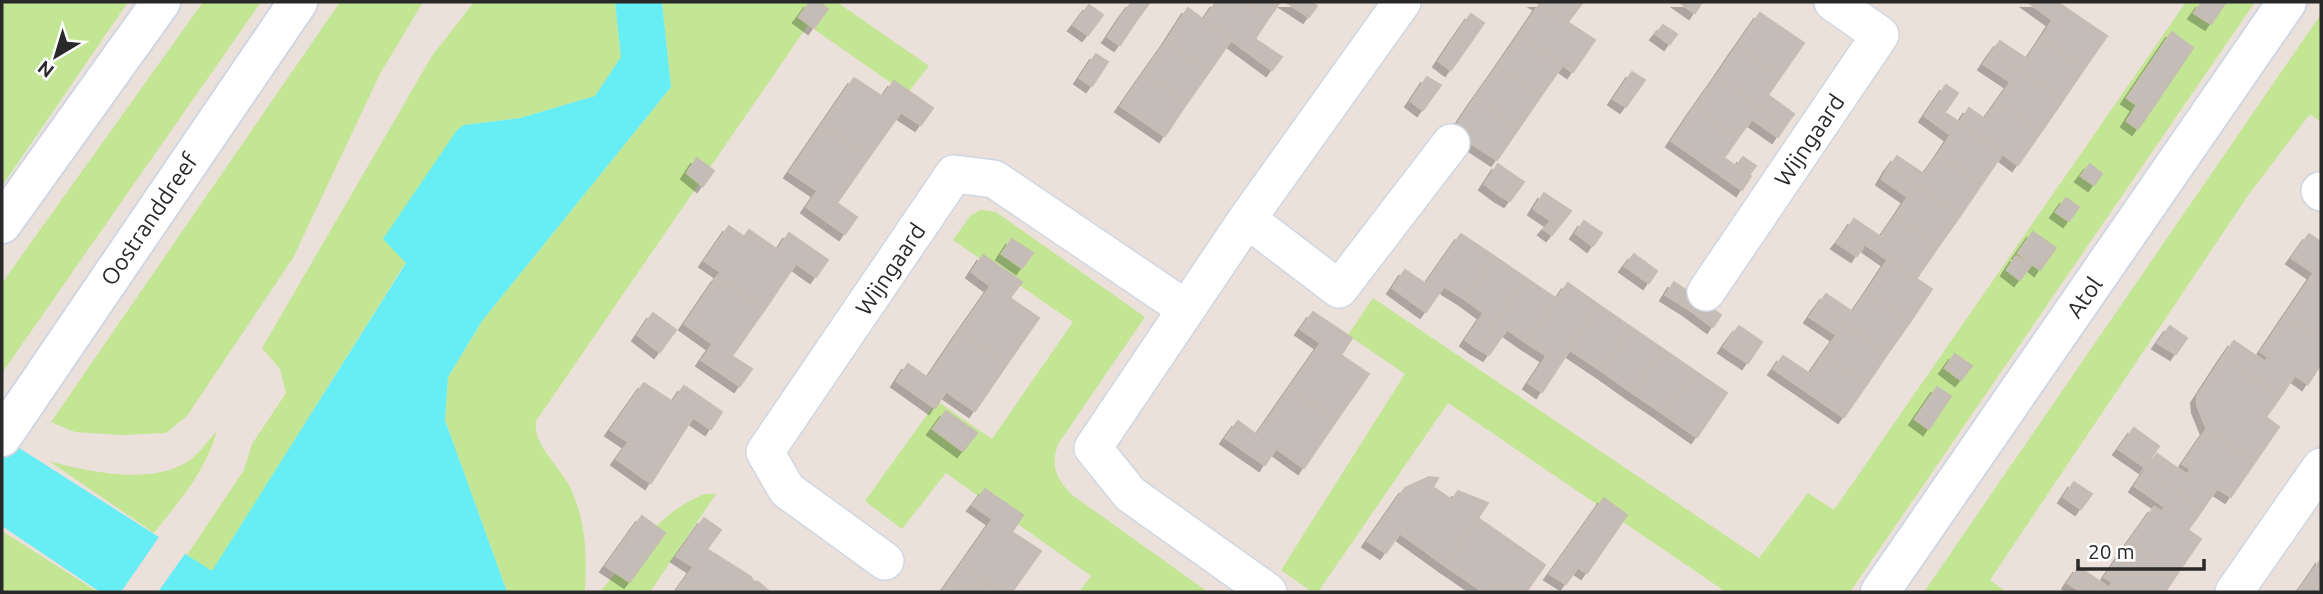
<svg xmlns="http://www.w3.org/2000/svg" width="2323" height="594" viewBox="0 0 2323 594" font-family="Ubuntu,sans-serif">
  <defs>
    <filter id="shadow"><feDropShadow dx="-6" dy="6" stdDeviation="0" flood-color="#0004"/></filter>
  </defs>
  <rect width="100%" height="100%" fill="#ece0da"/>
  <path fill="#c2e693" d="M2,2H128L2,186Z
    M203,2H261L2,373V283Z
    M340,2H423L380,74L293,258L187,416L166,433L121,435L75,432L51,422Z
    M474,2H615L621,57L595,96L520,118L464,125L406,262L212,572L187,555L244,470L252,444L286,393L280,369L262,348L432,56Z
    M662,2H837L929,66L907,94L808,25L536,421C533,446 559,465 570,487C586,521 587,555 585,592H507L445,420L448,377L482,321L671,87Z
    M2186,2H2255L1850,592H1726L1448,403L1318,592H1312L1281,570L1405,374L1348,335L1373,298L1759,558L1808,493L1834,510Z
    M2321,14V122L2310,114L2249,194L1990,580L2006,592H1924Z
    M981,210L996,212L1145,317L1058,444C1051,466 1055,477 1071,494L1208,592H1079L1091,576L946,473L902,529L865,501L937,401L992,439L1073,322L953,240L970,216Z
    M217,431C206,471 179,501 154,533L49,461C89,472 149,485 187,462C198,455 208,440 217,431Z
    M705,494H716L650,592H600C630,557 660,510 705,494Z
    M2,531L98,592H2Z"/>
  <path fill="#67eef4" d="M615,2H662L671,87L482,321L448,377L445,420L507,592H100L2,526V437L212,571L406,263L383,239L457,130L464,125L520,118L595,96L621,57Z"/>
  <path fill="#ece0da" d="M161,534L187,551L158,592H121Z"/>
  <path fill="#c4bcb6" stroke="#c7bcb4" stroke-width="2" filter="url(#shadow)" d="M810,2H819L828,9L814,28L799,17Z
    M1132,2H1150L1136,21L1124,13Z
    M1216,2H1244L1268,19L1255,39L1282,57L1272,70L1204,20Z
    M1244,2H1280L1268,19Z
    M1286,2H1311L1317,6L1309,17Z
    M1536,2H1583L1568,22Z
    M1679,2H1702L1695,13Z
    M2028,2H2057L2107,36L2084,69L2041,39L2053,20Z
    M2202,2H2226L2211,24L2194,13Z
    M1540,4L1595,40L1573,72L1519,35Z
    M1089,5L1103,15L1088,35L1074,25Z
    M1188,8L1231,40L1209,72L1166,42Z
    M1124,13L1136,21L1120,45L1108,37Z
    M1760,13L1804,43L1781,76L1737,46Z
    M1471,14L1484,23L1468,46L1455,37Z
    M1663,25L1677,34L1670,44L1656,34Z
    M2172,32L2193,48L2149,113L2127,98Z
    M1519,35L1562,66L1541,96L1497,67Z
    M1455,37L1468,46L1451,70L1439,61Z
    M2041,39L2084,69L2063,100L1992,52L2000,41L2027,59Z
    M1166,42L1209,72L1187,103L1144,73Z
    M1737,46L1781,76L1768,95L1794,114L1786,125L1716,77Z
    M1992,52L2063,100L2041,132L1997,102L2011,82L1984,64Z
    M1096,54L1108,62L1092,86L1080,78Z
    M1497,67L1541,96L1519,128L1475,98Z
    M1632,72L1645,80L1626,107L1614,99Z
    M1144,73L1187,103L1165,136L1121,106Z
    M1427,77L1441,85L1423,110L1411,101Z
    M1716,77L1786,125L1778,137L1752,119L1738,138L1694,108Z
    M854,78L883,97L894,81L933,108L921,125L901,112L869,157L822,125Z
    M1946,85L1958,93L1945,112L1933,104Z
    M1475,98L1519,128L1497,160L1453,131Z
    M1997,102L2041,132L2018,165L1960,122L1969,108L1985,119Z
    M1933,104L2003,153L1981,185L1938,155L1951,135L1925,116Z
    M2137,105L2149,113L2138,129L2127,121Z
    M1694,108L1738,138L1724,158L1751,176L1742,190L1672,141Z
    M822,125L869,157L837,203L857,217L845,234L807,207L818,191L790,172Z
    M1938,155L1981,185L1960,216L1889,167L1897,156L1924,174Z
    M1743,157L1756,166L1749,175L1736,167Z
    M697,158L714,171L703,186L687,173Z
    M1498,164L1515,176L1501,196L1485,184Z
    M2090,164L2102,174L2094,185L2081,176Z
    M1889,167L1960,216L1938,247L1895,217L1908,197L1882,179Z
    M1515,176L1524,182L1510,201L1501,196Z
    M1544,193L1565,207L1555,223L1534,209Z
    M2066,198L2079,207L2069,221L2056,212Z
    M1565,207L1571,211L1552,235L1544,229L1551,221L1555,223Z
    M1895,217L1938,247L1916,279L1846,231L1854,219L1881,237Z
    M1584,221L1602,233L1593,246L1576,233Z
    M729,226L744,237L749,230L778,250L789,233L828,260L816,277L796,263L765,309L717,277L721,272L705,261Z
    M1846,231L1865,244L1857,256L1837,243Z
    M2033,232L2056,248L2040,270L2018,253Z
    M1461,234L1494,256L1465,299L1444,286L1426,312L1393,288L1405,270L1426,284Z
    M2309,234L2321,242V341L2285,316L2314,273L2292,258Z
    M1012,239L1033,253L1022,268L1002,254Z
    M1634,254L1657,271L1649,283L1625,266Z
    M983,255L1022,282L1010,298L1039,318L1007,364L959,332L991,286L972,272Z
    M1494,256L1526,278L1477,348L1466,340L1484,313L1465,299Z
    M2016,256L2031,265L2020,280L2007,270Z
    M1888,260L1932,289L1910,322L1867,292Z
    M717,277L765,309L732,356L752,369L740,386L702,360L713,344L685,324Z
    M1526,278L1557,299L1527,343L1507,329L1489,355L1477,348Z
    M1674,282L1698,298L1690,310L1666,295Z
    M1568,283L1599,305L1542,392L1529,383L1547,356L1527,343Z
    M1867,292L1910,322L1888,353L1818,305L1826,294L1853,312Z
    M1698,298L1721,315L1713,327L1690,310Z
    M1599,305L1631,327L1602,371L1569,349Z
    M1818,305L1888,353L1867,384L1823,355L1837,335L1810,317Z
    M1313,312L1352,338L1341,355L1369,374L1336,421L1289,389L1321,343L1301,329Z
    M653,313L676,330L660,352L638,335Z
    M2285,316L2321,341V364L2308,384L2295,375L2281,396L2223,357L2234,341L2265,362L2269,357L2261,352Z
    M1739,326L1762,342L1754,354L1730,338Z
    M2170,326L2187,338L2176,354L2158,343Z
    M1631,327L1663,349L1633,393L1602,371Z
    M959,332L1007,364L975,411L946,391L935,408L897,381L908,364L928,378Z
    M1730,338L1754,354L1748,363L1724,347Z
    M1663,349L1695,371L1664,414L1633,393Z
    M1955,354L1972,366L1961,380L1945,368Z
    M1823,355L1867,384L1844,417L1774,369L1783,356L1810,374Z
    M2223,357L2281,396L2266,417L2279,427L2255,462L2207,429L2198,407L2197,397Z
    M1695,371L1727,393L1697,437L1664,414Z
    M644,383L673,402L684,386L722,412L711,429L693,417L651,483L617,459L629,442L611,430Z
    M1937,387L1951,396L1929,429L1915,419Z
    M1289,389L1336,421L1304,468L1276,448L1265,465L1226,438L1238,421L1257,435Z
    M946,411L977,433L963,451L933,429Z
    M2134,428L2159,446L2145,467L2119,449Z
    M2207,429L2255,462L2231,497L2217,488L2203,509L2146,470L2157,454L2187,475L2191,469L2183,464Z
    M2146,470L2203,509L2188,530L2201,539L2177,574L2129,542L2154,507L2162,512L2165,507L2135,486Z
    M1429,477L1438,478L1433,487L1452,500L1458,491L1488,503L1446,566L1400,533L1386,553L1368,541L1405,488Z
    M2074,482L2092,494L2081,509L2064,497Z
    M985,489L1023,515L1012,532L1041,551L1012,592H1001L961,565L993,519L973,505Z
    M1604,498L1627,515L1587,573L1578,567L1566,584L1550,574Z
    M642,516L665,533L630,582L606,566Z
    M704,518L721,530L707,549L751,577L753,581L746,592H676L694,567L677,556Z
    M1478,518L1545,565L1526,592H1484L1446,566Z
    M2129,542L2177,574L2165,592H2082L2068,583L2079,567L2109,588L2113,582L2105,577Z
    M2321,559V586L2309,577Z
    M961,565L1001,592H942Z
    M2309,577L2321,586V592H2298Z
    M753,581L758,582L770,592H746Z"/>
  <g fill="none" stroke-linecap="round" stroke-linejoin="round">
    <g stroke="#cfd7e3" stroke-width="40">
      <path id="minor" d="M2320,191L2321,192
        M1247,219L1339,289L1451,143
        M1706,292L1880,35L1833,2
        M885,561L787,490L765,452L954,174L994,179L1186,309
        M1268,592L1130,494L1093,448L1247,219L1402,2
        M2234,592L2321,467"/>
    </g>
    <g stroke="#cfd7e3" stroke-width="42">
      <path id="tertiary" d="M1880,592L2287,2"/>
    </g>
    <g stroke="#cfd7e3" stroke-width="42">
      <path id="secondary" d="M2,224L161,2
        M2,437L298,2"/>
    </g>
    <use href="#minor" stroke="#fff" stroke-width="37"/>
    <use href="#tertiary" stroke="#fff" stroke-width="38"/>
    <use href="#secondary" stroke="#fff" stroke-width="38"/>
  </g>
  <g text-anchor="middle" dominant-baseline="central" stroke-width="5" stroke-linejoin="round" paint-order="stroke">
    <g font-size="23" fill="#292929" stroke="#fff">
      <text transform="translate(1809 140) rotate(-56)">Wijngaard</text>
      <text transform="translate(149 219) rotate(-56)">Oostranddreef</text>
      <text transform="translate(890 269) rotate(-56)">Wijngaard</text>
      <text transform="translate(2084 297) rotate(-55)">Atol</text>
    </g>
  </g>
  <rect width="2323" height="594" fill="none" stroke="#292929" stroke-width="7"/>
  <g transform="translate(56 56) rotate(218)" stroke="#ffffff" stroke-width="5" paint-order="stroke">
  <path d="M0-5L12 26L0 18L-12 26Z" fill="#292929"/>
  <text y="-10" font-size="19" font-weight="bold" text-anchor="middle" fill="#292929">N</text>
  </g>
  <path d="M2078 559v10h126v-10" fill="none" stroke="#292929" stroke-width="3.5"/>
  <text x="2088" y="559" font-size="21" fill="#292929" stroke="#ffffff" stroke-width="5" paint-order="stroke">20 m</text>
</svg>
